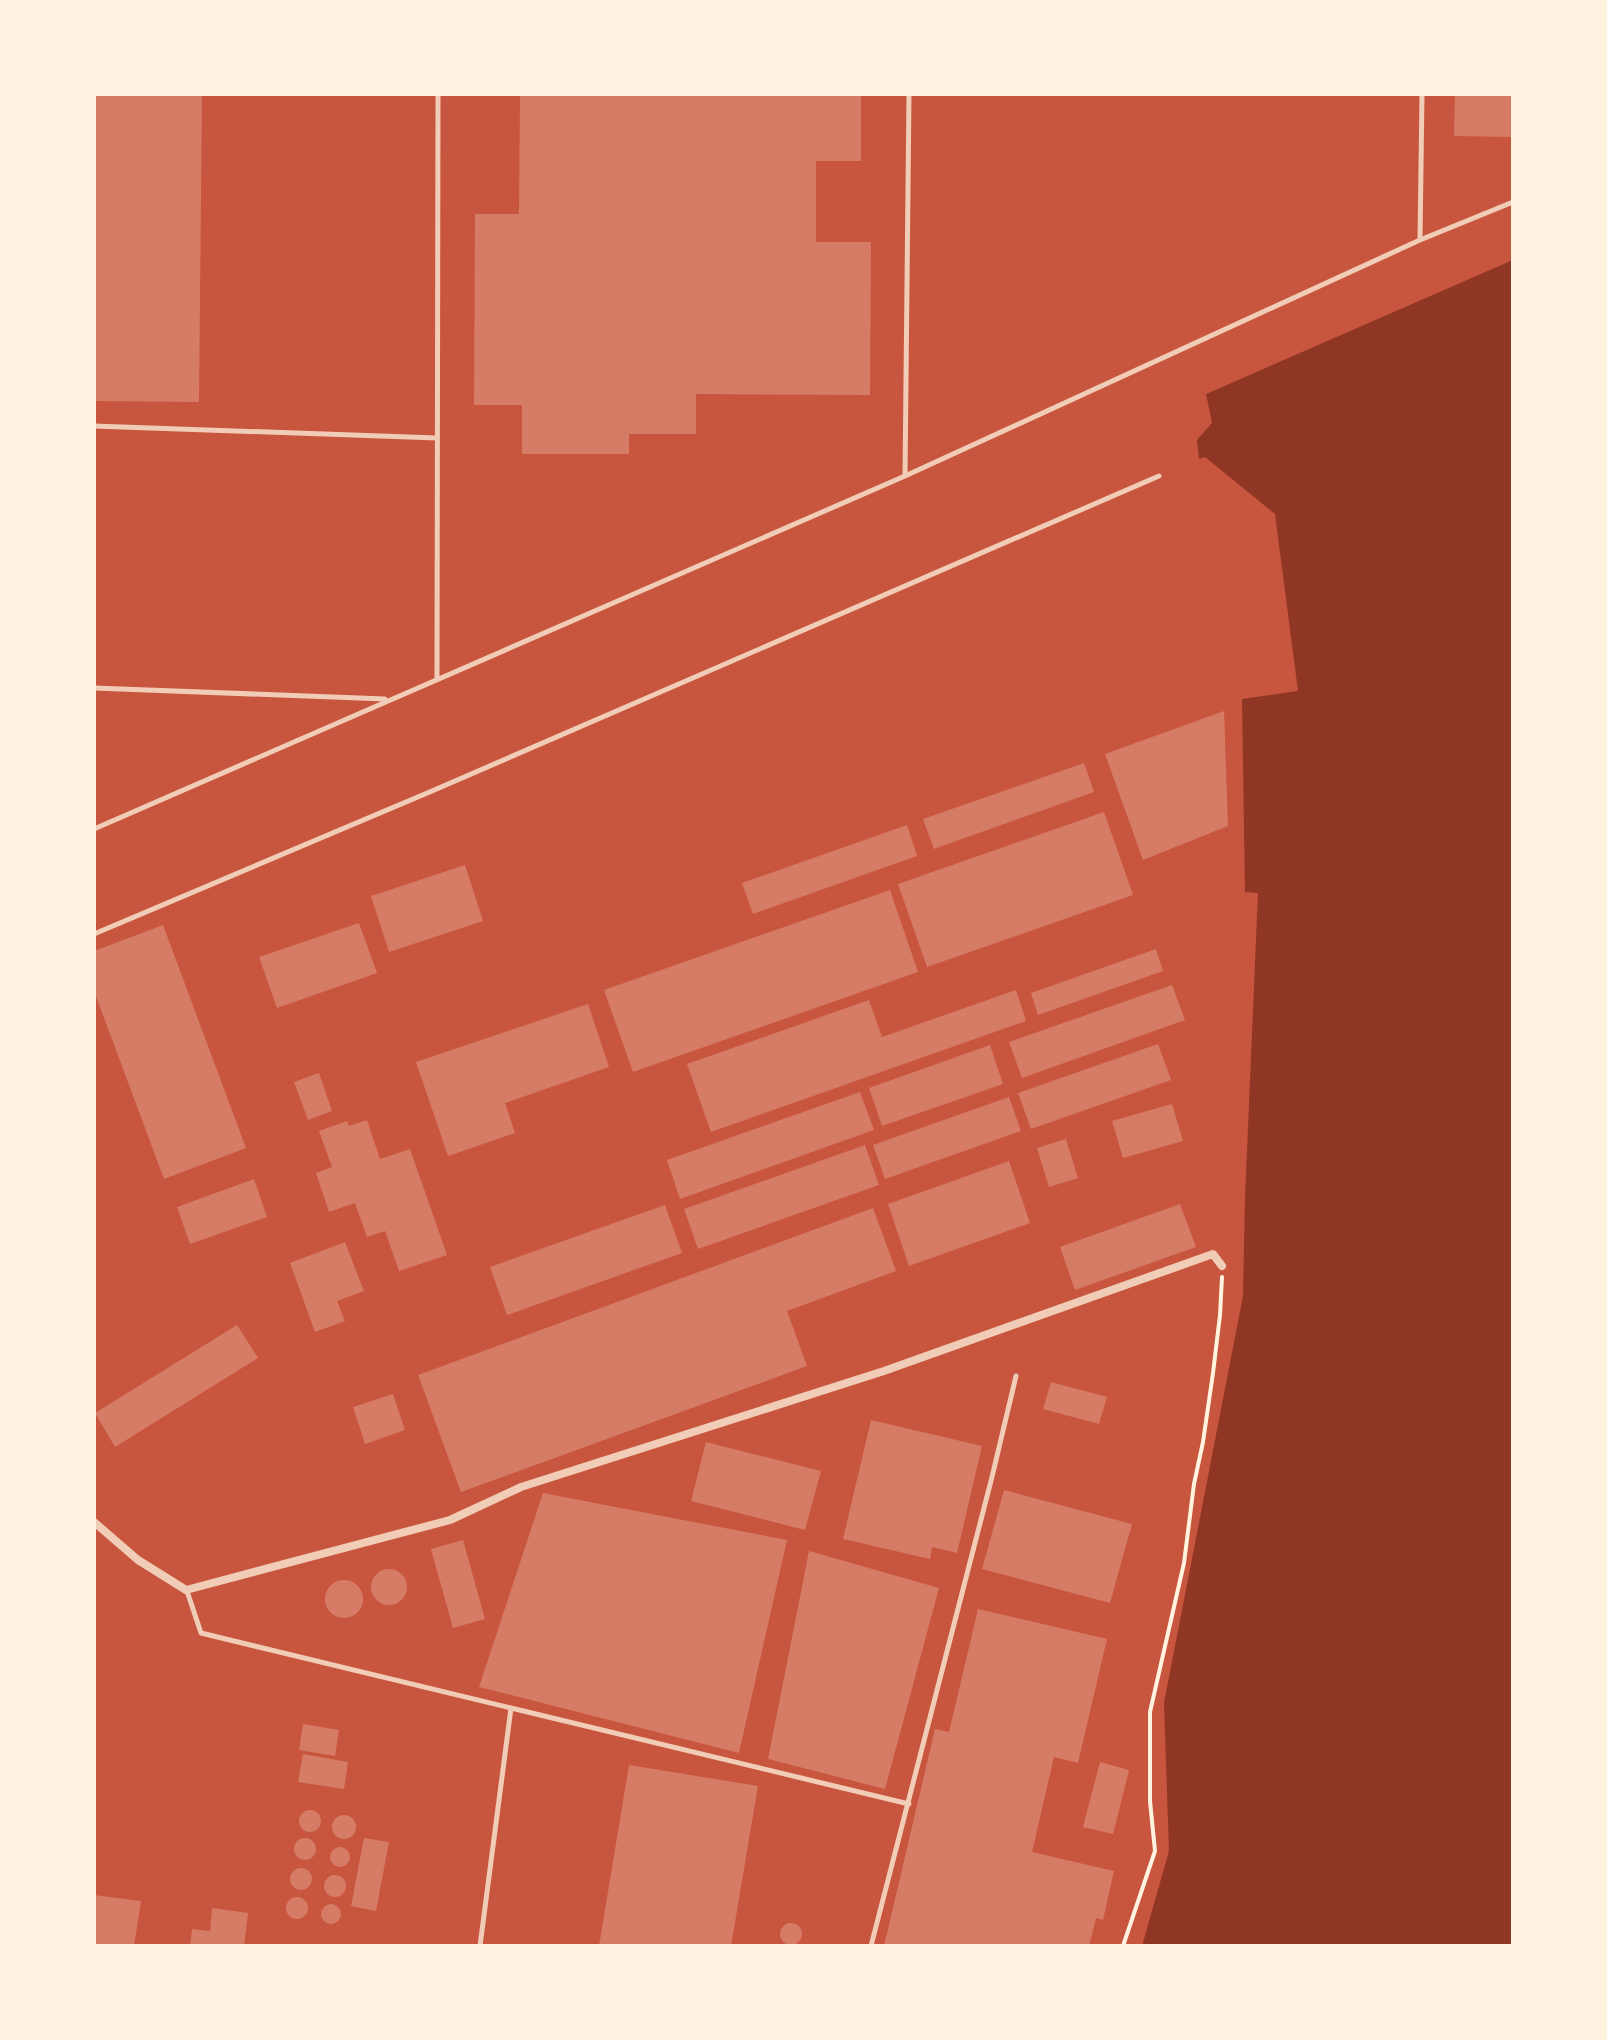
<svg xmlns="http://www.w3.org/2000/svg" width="1607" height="2040" viewBox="0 0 1607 2040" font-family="Mulish,sans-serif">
  <rect width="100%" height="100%" fill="#c8553d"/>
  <path fill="#8f3625" d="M1513,260V1946H1142L1169,1851L1164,1703L1243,1296L1245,1198L1258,893L1245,892L1242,699L1298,691L1275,514L1205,457L1199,459L1197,440L1212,423L1206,394Z"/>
  <path fill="#d67c66" d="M94,94H202L199,402L94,401Z
    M520,94H861V161H816V242H871L870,395L696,394V434H629V454H522V405H474L475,214H519Z
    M1455,94H1513V137L1454,136Z
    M1224,711L1228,826L1143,860L1105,754Z
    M1084,763L1094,792L934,849L923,819Z
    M1104,812L1133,895L927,967L898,884Z
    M907,825L917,856L753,914L742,883Z
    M465,865L483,921L389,952L371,896Z
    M890,890L918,972L633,1072L604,990Z
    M359,923L377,973L277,1008L259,957Z
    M163,925L246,1148L164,1179L94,991V951Z
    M1156,949L1163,971L1038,1015L1031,993Z
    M1172,985L1185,1020L1022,1078L1009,1042Z
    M1016,990L1026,1021L711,1132L687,1064L869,1000L882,1037Z
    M588,1004L609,1067L505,1103L515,1133L448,1156L416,1062Z
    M1158,1044L1171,1080L1031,1129L1018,1093Z
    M990,1045L1003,1084L882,1126L869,1088Z
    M319,1073L332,1111L308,1120L294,1082Z
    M860,1092L874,1130L680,1199L667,1160Z
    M1009,1097L1021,1131L885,1179L873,1145Z
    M1172,1104L1183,1141L1123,1158L1112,1121Z
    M367,1120L380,1159L410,1149L447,1255L399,1271L385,1231L367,1237L355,1203L329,1212L316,1173L332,1167L319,1131L347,1121L349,1126Z
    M1066,1139L1078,1178L1049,1187L1037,1148Z
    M865,1145L879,1185L698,1249L684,1209Z
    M1009,1161L1030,1223L909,1266L888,1204Z
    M254,1179L267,1217L190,1244L177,1207Z
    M1180,1204L1196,1247L1075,1290L1060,1247Z
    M665,1205L682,1253L507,1315L490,1267Z
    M873,1208L896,1271L787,1311L807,1366L461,1492L418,1375Z
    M345,1242L364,1291L337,1301L345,1321L315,1332L290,1263Z
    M237,1325L258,1358L115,1447L95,1413Z
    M1051,1382L1107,1397L1099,1424L1043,1409Z
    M393,1394L405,1430L365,1444L353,1407Z
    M871,1420L982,1446L957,1553L932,1547L930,1559L843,1539Z
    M706,1442L821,1471L805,1530L691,1501Z
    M1004,1490L1132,1524L1110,1603L982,1569Z
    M543,1493L787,1540L739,1753L479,1687Z
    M463,1540L485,1619L453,1628L431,1549Z
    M809,1551L939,1588L885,1789L768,1759Z
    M371 1587a18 18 0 1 1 36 0a18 18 0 1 1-36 0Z
    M325 1599a19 19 0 1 1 38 0a19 19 0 1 1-38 0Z
    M978,1609L1107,1639L1078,1763L1054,1757L1032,1852L1114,1871L1103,1920L1096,1918L1089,1946H884L935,1729L949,1732Z
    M303,1724L339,1730L335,1756L299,1750Z
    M303,1754L348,1762L344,1789L298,1782Z
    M1100,1762L1129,1770L1113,1834L1083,1827Z
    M629,1765L758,1786L731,1946H599Z
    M299 1821a11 11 0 1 1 22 0a11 11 0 1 1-22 0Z
    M332 1827a12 12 0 1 1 24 0a12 12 0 1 1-24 0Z
    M364,1838L389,1842L376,1911L351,1906Z
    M294 1849a11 11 0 1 1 22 0a11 11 0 1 1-22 0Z
    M330 1857a10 10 0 1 1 20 0a10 10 0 1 1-20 0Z
    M290 1879a11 11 0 1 1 22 0a11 11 0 1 1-22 0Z
    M324 1886a11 11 0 1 1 22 0a11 11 0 1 1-22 0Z
    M94,1895L141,1901L134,1946H94Z
    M286 1908a11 11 0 1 1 22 0a11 11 0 1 1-22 0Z
    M321 1914a10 10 0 1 1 20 0a10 10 0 1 1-20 0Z
    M212,1908L248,1913L244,1946H190L192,1929L210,1931Z
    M780 1934a11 11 0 1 1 22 0a11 11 0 1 1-22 0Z"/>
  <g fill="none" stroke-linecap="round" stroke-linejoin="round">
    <path stroke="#fff3e0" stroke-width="4" d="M1123,1946L1155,1851L1150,1801V1712L1184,1563L1194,1484L1203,1442L1213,1373L1220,1315L1222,1277"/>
    <path stroke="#f1ccb7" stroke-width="5" d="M1420,240L1422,94
      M94,426L437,438
      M905,476L909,94
      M437,679L438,94
      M94,688L385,699
      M94,829L905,476L1420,240L1513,202
      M94,934L432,791L1159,476
      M187,1591L201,1633L511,1708L480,1946
      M511,1708L909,1804
      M871,1946L992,1477L1016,1376"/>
    <path stroke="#f1ccb7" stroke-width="8" d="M94,1522L138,1560L186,1590L450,1520L521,1487L884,1371L1213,1254L1222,1266"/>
  </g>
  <rect width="1607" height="2040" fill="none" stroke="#fff3e0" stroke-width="192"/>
</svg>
